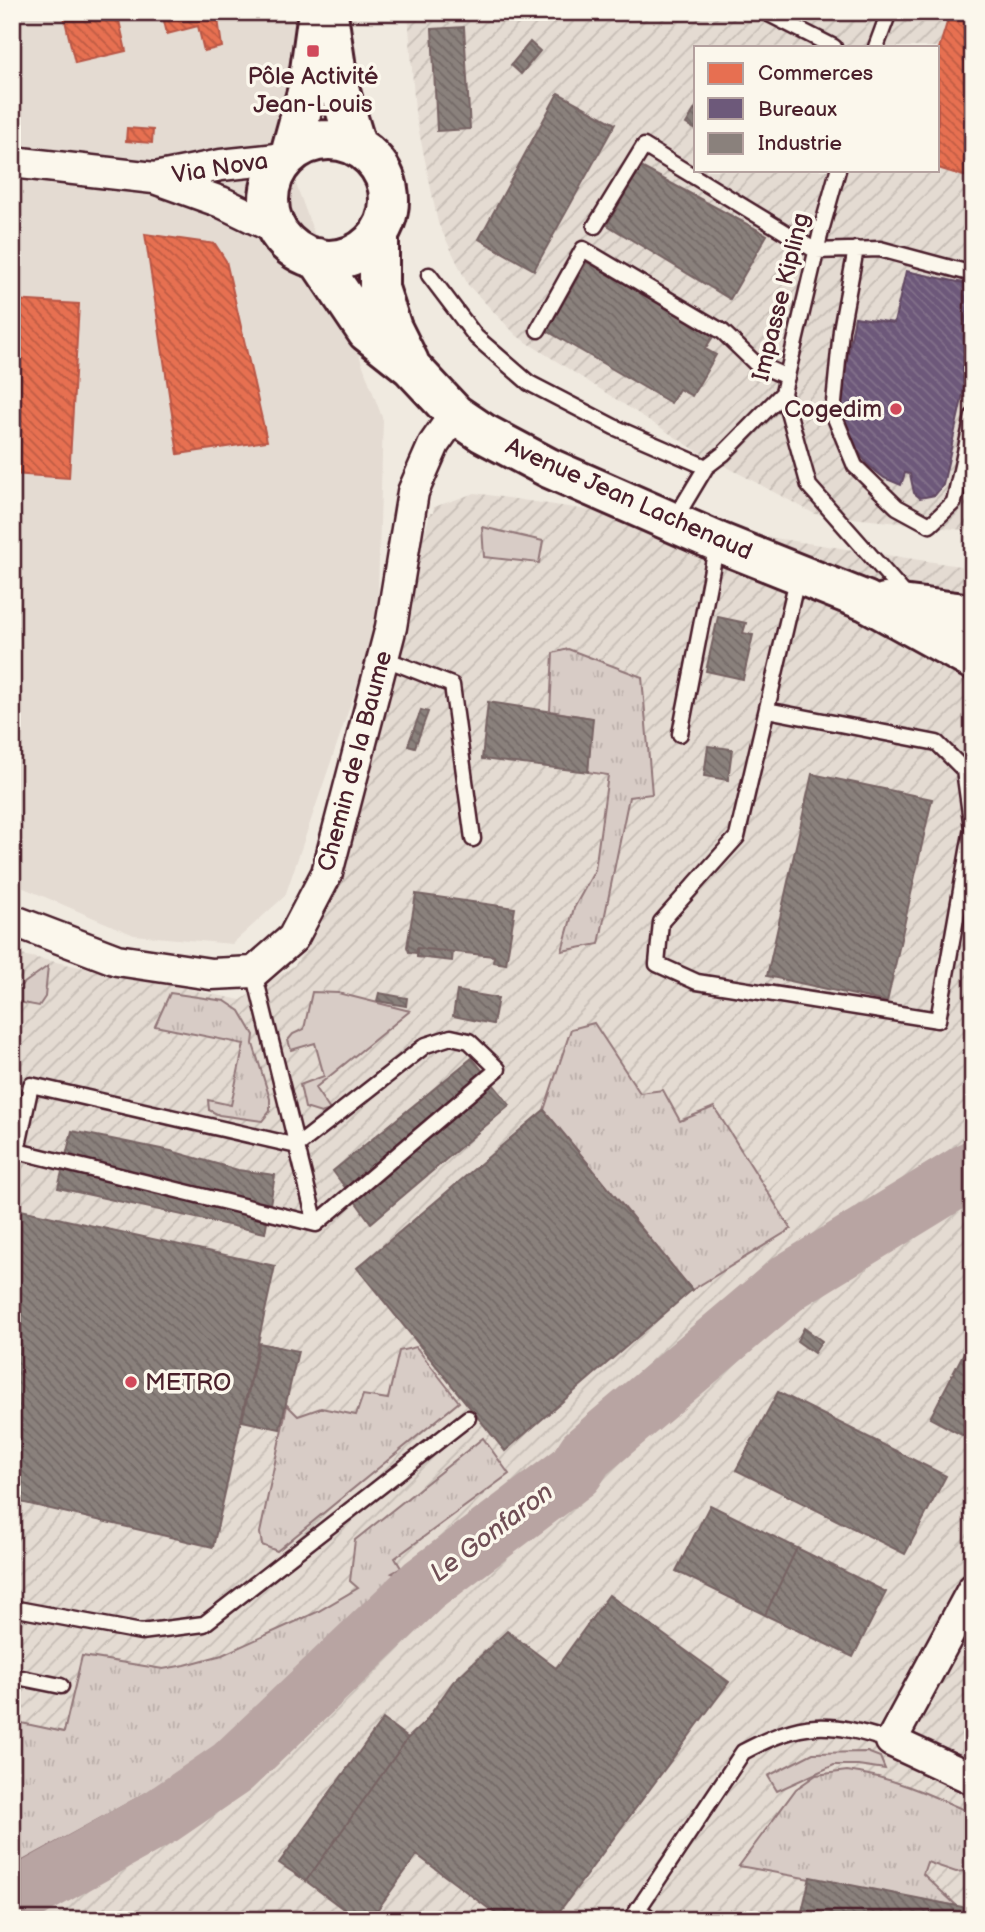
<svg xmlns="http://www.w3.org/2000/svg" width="985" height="1932" viewBox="0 0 985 1932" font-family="'Balsamiq Sans',sans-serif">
  <defs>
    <pattern id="industrial-furrows" width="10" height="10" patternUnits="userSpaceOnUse" patternTransform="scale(1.75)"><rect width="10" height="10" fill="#e4dbd2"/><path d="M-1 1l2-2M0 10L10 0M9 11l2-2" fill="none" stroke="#c5bcb4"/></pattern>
    <pattern id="grass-tufts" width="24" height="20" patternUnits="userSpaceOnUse" patternTransform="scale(1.75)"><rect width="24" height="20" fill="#d8ccc6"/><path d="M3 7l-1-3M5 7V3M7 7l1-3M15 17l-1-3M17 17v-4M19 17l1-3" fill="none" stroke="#bbafaa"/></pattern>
    <pattern id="shops-back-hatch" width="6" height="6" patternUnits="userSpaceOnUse" patternTransform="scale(1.75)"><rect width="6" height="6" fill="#e76f51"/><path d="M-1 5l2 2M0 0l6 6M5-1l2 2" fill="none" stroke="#bd5b43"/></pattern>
    <pattern id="offices-back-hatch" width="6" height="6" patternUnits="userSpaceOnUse" patternTransform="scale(1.75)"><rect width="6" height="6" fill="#6d597a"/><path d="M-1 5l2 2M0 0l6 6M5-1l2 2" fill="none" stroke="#84728b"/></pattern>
    <pattern id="industry-back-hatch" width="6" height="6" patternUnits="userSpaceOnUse" patternTransform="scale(1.75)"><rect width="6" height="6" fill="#8a817c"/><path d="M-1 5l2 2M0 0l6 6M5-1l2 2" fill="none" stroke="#736966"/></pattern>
  </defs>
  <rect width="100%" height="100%" fill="#f0eae0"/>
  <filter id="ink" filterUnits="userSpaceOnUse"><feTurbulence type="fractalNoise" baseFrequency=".0143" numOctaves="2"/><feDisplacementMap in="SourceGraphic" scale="14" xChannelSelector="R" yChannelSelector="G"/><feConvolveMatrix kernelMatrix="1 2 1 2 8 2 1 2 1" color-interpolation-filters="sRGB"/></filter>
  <g filter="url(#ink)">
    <path fill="#e4dbd2" d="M12,12H302L280,141L383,420L377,627L285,896L232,944L134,935L12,883Z"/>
    <path fill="url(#industrial-furrows)" fill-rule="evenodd" d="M408,12H973V531L815,514L697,451L517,336L468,285L438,223L415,112ZM696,47H938V170H696Z
      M475,493L973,568V1920H12V953L241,1000L295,965L322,922L430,513H433L434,507Z"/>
    <path fill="url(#grass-tufts)" stroke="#917678" stroke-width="2" d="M568,649L642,677L652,794L629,797L599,944L562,951L574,908L595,870L608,775L588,772L592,718L550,711L553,653Z
      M48,966L45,997L39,1006L12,1001L13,991Z
      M170,993L225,1001L240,1011L254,1035L253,1044L270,1099V1111L262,1121L219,1115L209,1110L208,1100L231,1105L244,1044L155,1026Z
      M594,1023L640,1093L663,1090L680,1121L714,1107L791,1229L692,1290L544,1110L571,1029Z
      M416,1347L459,1402L277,1551L262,1545L260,1533L287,1405L298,1416L321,1408L356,1415L363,1395L388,1399L399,1351Z
      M483,1438L509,1474L395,1558L401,1568L392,1573L414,1581L212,1757L12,1867V1721L64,1732L82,1656L163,1669L185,1665L222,1655L317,1612L358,1588L350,1581L355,1540Z
      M847,1771C893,1777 931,1795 973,1814V1870L956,1872L927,1862L923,1874L957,1906L739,1866L796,1789L816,1775Z"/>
    <path fill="#d8ccc6" stroke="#917678" stroke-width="2" d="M482,527L543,541L539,563L484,557Z
      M312,992L338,993L410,1011L315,1088L330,1110L321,1113L305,1108L300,1085L324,1076L315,1043L291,1050L288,1040L293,1034L304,1029Z
      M867,1752L880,1757L885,1769L858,1765H834L777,1791L768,1776L813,1753Z"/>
    <path fill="url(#shops-back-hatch)" stroke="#b85746" stroke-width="2" d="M63,12H117L126,51L75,63Z
      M162,12H217L222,47L204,51L198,26L167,34Z
      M950,13L973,20V179L938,168V52Z
      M127,128L153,130L152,143L126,141Z
      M145,234L215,244L226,261L267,441L178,454Z
      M12,300L79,304L69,478L12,474Z"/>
    <path fill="url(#offices-back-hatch)" stroke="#624862" stroke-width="2" d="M906,271L973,285V349L943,485L935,495L920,498L914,493L910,474L905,473L901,485L884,478L867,464L852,442L844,422L840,396L855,317L894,323Z"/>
    <path fill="url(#industry-back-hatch)" stroke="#776464" stroke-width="2" d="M464,27L470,129L437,131L432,29Z
      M530,42L540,51L521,74L511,65Z
      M558,93L615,124L534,270L479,239Z
      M696,107V130L686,124Z
      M641,167L767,235L730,299L607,225Z
      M587,262L714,335L705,349L716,355L692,396L679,389L671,403L547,331Z
      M718,617L746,623L743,633L753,635L743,679L706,671Z
      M488,702L593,718L588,772L482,759Z
      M421,710L428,712L415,747L408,745Z
      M708,746L732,749L728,780L704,776Z
      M812,774L932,799L887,1002L767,976Z
      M416,894L515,908L506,964L493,962L494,956L417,948V953L409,952L407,947Z
      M417,948L453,952L452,961L417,957Z
      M457,991L498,998L493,1024L453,1016Z
      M379,993L407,998L406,1006L377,1001Z
      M472,1058L510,1105L371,1223L333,1171Z
      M544,1110L692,1290L505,1451L357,1268Z
      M72,1131L171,1151L238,1170L275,1175L265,1233L58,1188Z
      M21,1210L275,1266L213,1547L12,1500V1250Z
      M804,1328L822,1341L814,1353L797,1341Z
      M973,1335V1441L930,1418Z
      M259,1343L298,1351L280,1429L242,1421Z
      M778,1392L946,1476L905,1554L736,1470Z
      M710,1505L797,1548L765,1615L676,1571Z
      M797,1548L886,1592L853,1657L765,1615Z
      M609,1595L729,1682L553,1920H504L417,1855L370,1920H358L306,1881L408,1738L425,1722L453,1682L507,1631L556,1668Z
      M383,1719L408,1738L306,1881L279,1863Z
      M810,1877L973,1909V1920H800Z"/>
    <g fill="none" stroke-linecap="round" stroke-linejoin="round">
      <path stroke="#b8a4a2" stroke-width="58" d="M12,1896L23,1894L162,1816L232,1768L424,1585L575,1471L586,1454L789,1282L973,1169"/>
      <g stroke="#4a1f2b" stroke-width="19">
        <path id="lane" d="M765,12L834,47
          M876,47L889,12
          M595,226L644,146L816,251L880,249L973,274
          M856,249L841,330L833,413L855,466L897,507L930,525L954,502L973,416
          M429,275L476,337L529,383L614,427L706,467
          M538,330L583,249L723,332L755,363L787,377
          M783,393L809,486L908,598
          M673,522L706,467L723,454L783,393L821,231L838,170
          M383,658L452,685L473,839
          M767,710L937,743L964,770L972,828L938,1020L697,982L657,964L661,922L737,837L798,575
          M680,734L717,543
          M254,972L316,1224
          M451,1037L469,1041L498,1069L316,1224L17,1151L31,1085L297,1146L426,1045Z
          M12,1608L141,1632L204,1624L468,1418
          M12,1676L61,1686
          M638,1908L652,1920
          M631,1920L743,1752C803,1720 828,1721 891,1741"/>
      </g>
      <g stroke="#4a1f2b" stroke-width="35">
        <path id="street" d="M12,162L154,178L221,202L277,229
          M155,178L221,165L286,158
          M12,920L117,960L211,974L254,972L293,938L327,873L391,627L413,492L434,444L455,414
          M973,1589L891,1741L973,1779"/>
      </g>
      <g stroke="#4a1f2b" stroke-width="44">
        <path id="secondary" d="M329,21L339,88L356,145
          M269 200a60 60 0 1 1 120 0a60 60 0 1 1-120 0Z
          M290,154L307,92L318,12
          M379,234V288L392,328L409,362
          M317,258L367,332L411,367L455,414L483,433L549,468L718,542L866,601L973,660
          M885,603L973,614"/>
      </g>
      <use href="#lane" stroke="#fbf7ec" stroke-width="14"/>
      <use href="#street" stroke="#fbf7ec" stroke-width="30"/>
      <use href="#secondary" stroke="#fbf7ec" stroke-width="38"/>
    </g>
  </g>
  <g fill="#d1495b" stroke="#fbf7ec" stroke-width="2.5">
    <rect x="306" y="44" width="14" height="14" rx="3.5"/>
    <circle cx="896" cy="409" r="7"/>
    <circle cx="131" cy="1382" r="7"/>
  </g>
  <g text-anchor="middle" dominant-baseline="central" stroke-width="7" stroke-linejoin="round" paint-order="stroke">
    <g font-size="24" fill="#4a1f2b" stroke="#fbf7ec">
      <text x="313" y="76">Pôle Activité<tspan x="313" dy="28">Jean-Louis</tspan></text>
      <text x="882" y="409" text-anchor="end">Cogedim</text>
      <text x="145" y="1382" text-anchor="start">METRO</text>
    </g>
    <g font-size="24" fill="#4a1f2b" stroke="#fbf7ec">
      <text transform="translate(220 168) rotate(-9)">Via Nova</text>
      <text transform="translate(781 297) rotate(-76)">Impasse Kipling</text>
      <text transform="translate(629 499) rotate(24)">Avenue Jean Lachenaud</text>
      <text transform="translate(355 761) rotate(-75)">Chemin de la Baume</text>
    </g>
    <g font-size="26" font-style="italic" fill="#704e55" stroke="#fbf7ec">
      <text transform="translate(492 1533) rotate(-37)">Le Gonfaron</text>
    </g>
  </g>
  <rect width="985" height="1932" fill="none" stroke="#fbf7ec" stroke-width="42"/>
  <rect x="21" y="21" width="943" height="1890" fill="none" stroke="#4a1f2b" stroke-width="2.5" filter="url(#ink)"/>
  <rect x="694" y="46" width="245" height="126" fill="#fbf7ec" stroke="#b4a19f" stroke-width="2"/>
  <rect x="708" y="63" width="35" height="21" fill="#e76f51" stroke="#b4a19f" stroke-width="2"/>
  <text x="758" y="80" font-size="21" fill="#4a1f2b">Commerces</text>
  <rect x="708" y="98" width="35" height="21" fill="#6d597a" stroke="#b4a19f" stroke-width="2"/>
  <text x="758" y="116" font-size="21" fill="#4a1f2b">Bureaux</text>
  <rect x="708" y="133" width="35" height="21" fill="#8a817c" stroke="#b4a19f" stroke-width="2"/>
  <text x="758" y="150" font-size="21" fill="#4a1f2b">Industrie</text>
</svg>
